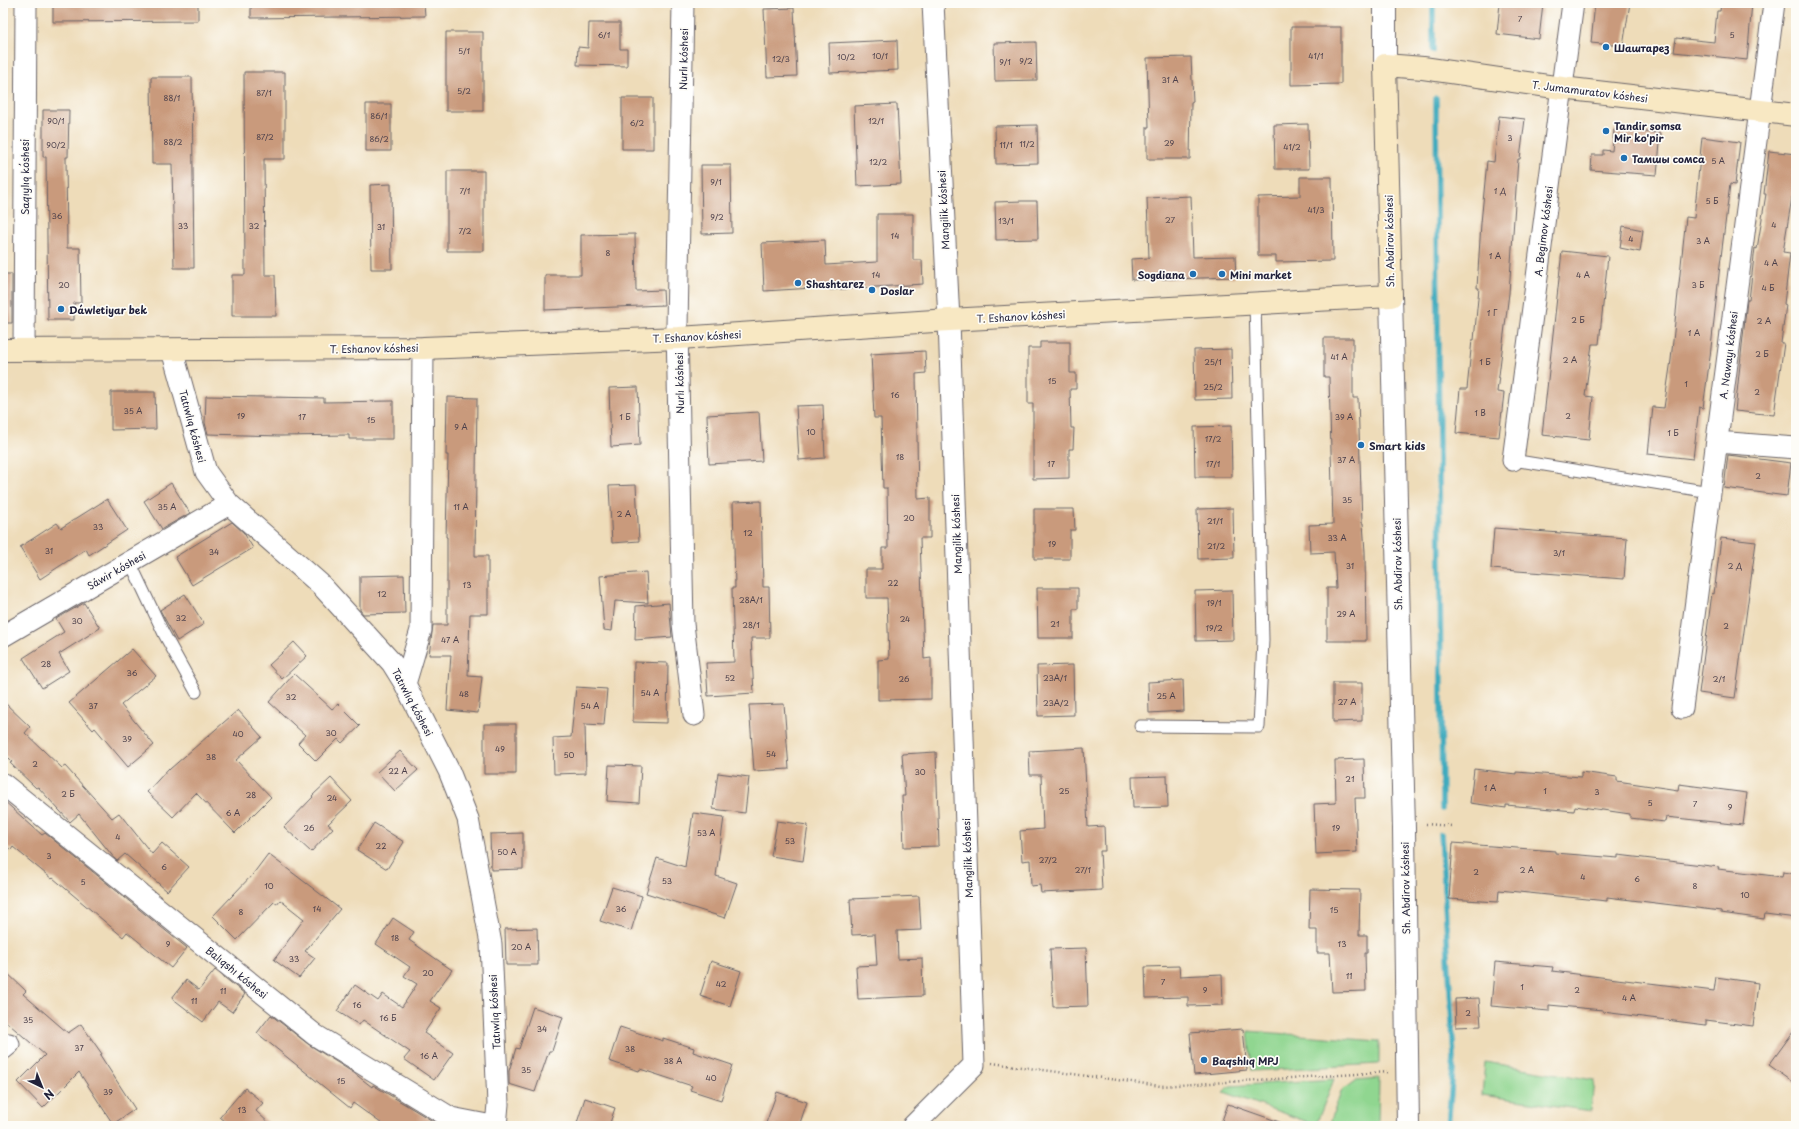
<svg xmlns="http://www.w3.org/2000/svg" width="1799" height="1129" viewBox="0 0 1799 1129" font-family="'Playpen Sans',sans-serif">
  <rect width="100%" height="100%" fill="#fdfcf7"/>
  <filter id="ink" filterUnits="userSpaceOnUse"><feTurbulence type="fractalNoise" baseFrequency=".025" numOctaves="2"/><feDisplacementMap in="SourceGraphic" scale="8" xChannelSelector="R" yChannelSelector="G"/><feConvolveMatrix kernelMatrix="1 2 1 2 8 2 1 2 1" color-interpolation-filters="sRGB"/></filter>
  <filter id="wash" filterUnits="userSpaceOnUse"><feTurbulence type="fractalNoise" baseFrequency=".012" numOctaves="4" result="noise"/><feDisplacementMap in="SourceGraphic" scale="16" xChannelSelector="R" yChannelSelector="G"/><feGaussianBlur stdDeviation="0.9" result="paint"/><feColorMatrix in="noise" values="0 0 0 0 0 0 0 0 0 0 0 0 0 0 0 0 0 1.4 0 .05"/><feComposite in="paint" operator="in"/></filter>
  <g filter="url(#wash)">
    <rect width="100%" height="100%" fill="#eedcb9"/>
    <path fill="#90d690" stroke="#597c66" d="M1248,1031L1379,1041V1064L1252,1071Z
      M1485,1062L1594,1080L1591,1111L1482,1095Z
      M1379,1078L1378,1126H1329L1341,1091L1356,1080Z
      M1334,1079L1316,1125L1224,1092L1230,1086Z"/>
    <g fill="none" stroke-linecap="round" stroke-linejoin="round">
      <path stroke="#3fabbe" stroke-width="5.5" d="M1433,3V51
        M1436,98L1442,809
        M1441,834L1454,1058L1448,1126"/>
    </g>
    <g id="blocks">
      <path fill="#c99a7c" d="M53,3H198V21L53,22Z
        M251,3H424L425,16L251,18Z
        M1500,3H1543L1539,39L1497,34Z
        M1595,3H1630L1623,46L1591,43Z
        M1721,3H1752L1747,60L1674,52L1676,38L1714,42L1717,11H1720Z
        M794,8L797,76L767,77L764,9Z
        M589,23H620V49H627V66L577,65L578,47L588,48Z
        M1291,27H1341V84L1291,85Z
        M446,32H483V111H446Z
        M897,40L898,70L830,73L829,43Z
        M1036,42L1037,80L995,81L994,43Z
        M1191,57L1193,102L1191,103L1190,159H1147V127H1149L1147,58Z
        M244,72H285V159H264L265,275H275L276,316H232V275H245Z
        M151,77H192L194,268H174L172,164H152Z
        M622,98H653V149H622Z
        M366,104H391V151H366Z
        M897,104L901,184L857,186L854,106Z
        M43,110H69L68,157H66L67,248H80L81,303H74V320H48L46,157H43Z
        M1499,116L1525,119L1520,159H1518L1509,293L1497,392L1504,393L1499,437L1456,433L1460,389H1467L1472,340H1474L1479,288H1477L1481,223L1487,161L1494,162Z
        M1308,124L1309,169H1275L1274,125Z
        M1037,125L1038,163L996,164L995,126Z
        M1614,130L1661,133L1657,175L1591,170L1592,155H1603V150L1612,151Z
        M1702,137L1740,142L1735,185L1730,184L1720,265L1710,357L1703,408L1699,407L1693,459L1648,454L1653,407L1664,408L1671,360L1686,217L1694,218Z
        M1769,151L1796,154V198L1792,197L1783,252L1790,253L1784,304L1786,305L1781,343H1784L1774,415L1735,411L1747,300H1749L1755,248L1757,249L1766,194H1764Z
        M701,165H731L732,233L702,234Z
        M447,171H484V251H447Z
        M1300,177H1332L1333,261L1276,262V256H1258V197L1300,196Z
        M391,184L392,269H371L370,185Z
        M1191,196L1193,257L1235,256L1236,277L1132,280L1131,259L1149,258L1147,198Z
        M1022,201H1037L1038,239L996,240L995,202Z
        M877,214H913V260H922L923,284L830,290V287L764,291L762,243L825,240L826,265L877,262Z
        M1623,226L1643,230L1640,252L1620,248Z
        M635,234L636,291L663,290L664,305L545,310V275H581V235Z
        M1562,251L1608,256L1599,344H1592L1585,396L1593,397L1589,440L1542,435Z
        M4,274H12V323H3Z
        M1324,338H1353V398H1358L1362,523H1363L1365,552L1366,641H1327V588H1336L1334,552L1310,553L1309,525L1333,524L1329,377H1324Z
        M1040,342H1070V373H1076V389H1070L1071,428H1074L1073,449H1069V478L1033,479V404H1028V348H1040Z
        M1231,349L1232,399L1195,400L1194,350Z
        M925,351L926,373L916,374L918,499L930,498V538H920L924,659L931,658V699L878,700V660L889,659L887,598H866V569H882V548H888L887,488H883L881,418H874L871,354Z
        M638,387L640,445L611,447L609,388Z
        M111,392H155L156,429L111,430Z
        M206,396L324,398V402L393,401V439H349V435L280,436L208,434L205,423Z
        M447,397L477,398L475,556H488V614H470L468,676L482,677L478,713L447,710L451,655H429L433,625H447V537H446L448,455H446Z
        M823,405L825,458L799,460L796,406Z
        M759,412L762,461L709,464L707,415Z
        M1231,426L1232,477H1195L1194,427Z
        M1728,455L1791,463L1787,496L1724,488Z
        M171,483L190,513L162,529L144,501Z
        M636,485L639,541L612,543L609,486Z
        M107,499L127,530L89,555L86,549L40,579L20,547L57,523L61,528Z
        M761,501L763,587H769L770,638H751L754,693L708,696L706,663L734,662L732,588H735L733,502Z
        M1233,508L1234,558L1198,559L1197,509Z
        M1034,509H1074L1075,530H1070V559H1034Z
        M232,522L244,533L253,548L192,585L175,557Z
        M1494,528L1627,538L1624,579L1491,569Z
        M1721,538L1756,542L1735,698L1699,693L1712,593L1714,594Z
        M646,572L648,603L615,601L612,631L604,630L600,576Z
        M404,575L405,613L363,614L360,610V576Z
        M1037,588H1078V609H1073V638H1038Z
        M1232,590L1233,640L1196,641L1195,591Z
        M185,594L204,624L177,641L160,610Z
        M84,603L100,628L59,654L69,671L42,688L23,658L64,632L56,619Z
        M669,603L672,637L635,640L636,606Z
        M294,642L307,656L282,679L269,665Z
        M132,649L156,676L121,705L154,745L128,767L95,728L93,730L69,703Z
        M634,662L668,663L667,723L633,722Z
        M1073,665L1074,715L1038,716L1037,666Z
        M294,674L332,709L338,704L360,726L342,743L338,739L316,761L298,743L305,735L269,702Z
        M1183,680L1184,711L1149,713L1148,682Z
        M1333,683H1362V721L1333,722Z
        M576,687L607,689L604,725L585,724L586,773L554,774L553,738L571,737Z
        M3,701L30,727L25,733L62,768L65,766L112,818L119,813L152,854L162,843L189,867L167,891L125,854L117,861L115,859L79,814L70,822L38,787L36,788L10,763L12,762L3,753Z
        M784,704L789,769L754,771L749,705Z
        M238,710L262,737L236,760L271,797L235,833L196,793L173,817L147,792L169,768L170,769Z
        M484,724H516V774H484Z
        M1084,748L1088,827L1104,826L1105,851H1100L1102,890L1041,893L1040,885L1031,886L1030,860L1022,861L1020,831L1043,829L1041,775H1030L1029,751Z
        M400,751L418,770L395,791L377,772Z
        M936,752L939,846L904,847L902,796H905L902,754Z
        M1364,759L1365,798H1355L1357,852L1316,854L1314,804L1336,803L1335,760Z
        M609,765L641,766L639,803L607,801Z
        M1474,769L1516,774V772L1581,777V772L1617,777V781L1678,790L1679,784L1747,793L1743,825L1666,817L1665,822L1630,818V814L1575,806L1574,811L1506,805V808L1470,803Z
        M718,773L749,777L745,813L713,809Z
        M1167,776L1168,807L1133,808L1132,777Z
        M331,778L352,801L328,824L333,828L311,852L284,827L313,797L312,796Z
        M3,800L42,835L45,833L187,948L171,968L127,932L123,937L53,878L52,879L13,847L11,850L3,843Z
        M693,813L724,817L716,876L737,883L725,918L646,893L657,858L685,867Z
        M777,821L808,825L803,861L771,856Z
        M374,823L404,842L387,869L357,850Z
        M523,833V869L491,870L490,834Z
        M1453,843L1555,851V853L1618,858V855L1719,867L1718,869L1782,877L1783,872L1796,874V918L1765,914L1764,919L1721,913V911L1607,897V901L1499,890L1498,902L1449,899Z
        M268,854L340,909L305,951L315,958L299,978L274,960L304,919L280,900L277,904L274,902L237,940L213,916L253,874Z
        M612,887L642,896L631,931L600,921Z
        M1310,889L1360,890L1359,935H1367V953H1365L1366,991L1332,992L1330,953H1317V930H1309Z
        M919,896L921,930L897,931L898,959L922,958L923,996L858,999L856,966L877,965L875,934L852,935L850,899Z
        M393,918L414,932L409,940L452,970L430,1001L441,1008L424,1033L453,1053L434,1080L404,1059L410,1052L363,1020L359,1025L337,1011L355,985L378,1001L383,994L402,1007L417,984L404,976L410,967L376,944Z
        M537,928L538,965H506L505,929Z
        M1086,948L1088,1006L1053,1007L1050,949Z
        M711,961L741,971L730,1006L700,996Z
        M1495,962L1553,967L1552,971L1714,991L1716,977L1758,983L1753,1026L1706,1020V1025L1603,1012V1010L1549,1005V1011L1491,1006Z
        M1179,966L1180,976L1222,974L1223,1005L1188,1006V997L1146,998L1145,967Z
        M3,969L26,991L23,994L68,1033L81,1024L102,1054L100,1055L135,1109L113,1124L79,1072L43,1108L18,1082L45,1055L3,1019Z
        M215,970L245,994L232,1012L218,1002L203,1022L172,998L186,980L199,990Z
        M1479,998L1481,1026L1456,1027L1455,999Z
        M533,1007L563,1017L552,1051H549L535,1092L509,1084V1071L516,1048L519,1049Z
        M271,1015L308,1044L354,1073L372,1087L373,1085L441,1126H385L353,1103L350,1108L257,1033Z
        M620,1027L663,1041V1038L694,1048L693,1052L732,1065L721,1100L690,1090L692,1086L640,1069L639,1071L609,1061Z
        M1796,1028V1084L1769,1065Z
        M1243,1029L1247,1070L1194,1075L1190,1033Z
        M245,1088L263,1103L256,1111L272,1126H231L220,1117Z
        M777,1092L807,1102L799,1126H765Z
        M585,1098L615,1108L609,1126H576Z
        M1228,1104L1285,1124V1126H1220Z"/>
    </g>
  </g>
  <g filter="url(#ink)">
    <use href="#blocks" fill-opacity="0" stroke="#696367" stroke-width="1"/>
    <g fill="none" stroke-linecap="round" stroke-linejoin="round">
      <g stroke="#696367" stroke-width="13">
        <path id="service" d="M1513,460L1710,492
          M130,562L164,634L196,692
          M1140,726L1259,727L1263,640L1255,302"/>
      </g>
      <g stroke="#696367" stroke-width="23">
        <path id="minor" d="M683,3L677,327L683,624L694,715
          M24,350L26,3
          M172,350L206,472L229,504L320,584L392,663L405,684L449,771L468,819L491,944L498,1104L496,1126
          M1717,442L1796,448
          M1513,460L1573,3
          M3,636L229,504
          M405,684L421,630L423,348
          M1682,708L1774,3
          M3,784L315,1035L451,1118L492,1126
          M3,1049L9,1044
          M913,1126L974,1065L949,320L933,3"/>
      </g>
      <g stroke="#696367" stroke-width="24">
        <path id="tertiary" d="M1385,3V65
          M1391,296L1404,829L1408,1126"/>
      </g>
      <g stroke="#696367" stroke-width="24">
        <path id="secondary" d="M3,350L423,348L679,338L949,320L1391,296L1385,65L1423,68L1562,88L1796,115"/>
      </g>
      <path stroke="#696367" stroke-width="2.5" stroke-dasharray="1 3" stroke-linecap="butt" d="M1426,824L1452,826
        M992,1063L1161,1086L1389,1072"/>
      <use href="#service" stroke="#fff" stroke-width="11"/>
      <use href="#minor" stroke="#fff" stroke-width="21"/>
      <use href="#tertiary" stroke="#fff" stroke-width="22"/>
      <use href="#secondary" stroke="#f8e8c3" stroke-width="22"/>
    </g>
  </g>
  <g fill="#1f6fb2" stroke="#fdfcf7" stroke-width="1.5">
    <circle cx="1606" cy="47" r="4"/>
    <circle cx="1606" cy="131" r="4"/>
    <circle cx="1624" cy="158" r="4"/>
    <circle cx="1193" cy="274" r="4"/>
    <circle cx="1222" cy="274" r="4"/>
    <circle cx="798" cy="283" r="4"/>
    <circle cx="872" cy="290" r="4"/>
    <circle cx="61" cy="309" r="4"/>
    <circle cx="1361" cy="445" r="4"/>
    <circle cx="1204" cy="1060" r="4"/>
  </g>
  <g text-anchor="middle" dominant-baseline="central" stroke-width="3.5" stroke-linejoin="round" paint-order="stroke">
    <g font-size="8" fill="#4c404b">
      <text x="1520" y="19">7</text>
      <text x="604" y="35">6/1</text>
      <text x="1732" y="35">5</text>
      <text x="464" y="51">5/1</text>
      <text x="880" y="56">10/1</text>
      <text x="1316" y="56">41/1</text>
      <text x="846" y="57">10/2</text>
      <text x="781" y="59">12/3</text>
      <text x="1026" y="61">9/2</text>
      <text x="1005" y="62">9/1</text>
      <text x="1170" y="80">31 А</text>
      <text x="464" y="91">5/2</text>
      <text x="264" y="93">87/1</text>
      <text x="172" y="98">88/1</text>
      <text x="379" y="116">86/1</text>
      <text x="56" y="121">90/1</text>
      <text x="876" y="121">12/1</text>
      <text x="637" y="123">6/2</text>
      <text x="265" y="137">87/2</text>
      <text x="1510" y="138">3</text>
      <text x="379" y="139">86/2</text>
      <text x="173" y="142">88/2</text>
      <text x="1169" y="143">29</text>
      <text x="1027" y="144">11/2</text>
      <text x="56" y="145">90/2</text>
      <text x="1006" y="145">11/1</text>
      <text x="1292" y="147">41/2</text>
      <text x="1718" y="161">5 А</text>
      <text x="878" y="162">12/2</text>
      <text x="716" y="182">9/1</text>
      <text x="465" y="191">7/1</text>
      <text x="1500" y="191">1 Д</text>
      <text x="1712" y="201">5 Б</text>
      <text x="1316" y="210">41/3</text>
      <text x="57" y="216">36</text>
      <text x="717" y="217">9/2</text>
      <text x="1170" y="220">27</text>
      <text x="1006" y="221">13/1</text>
      <text x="1774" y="225">4</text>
      <text x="183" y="226">33</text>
      <text x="254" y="226">32</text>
      <text x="381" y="227">31</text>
      <text x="465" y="231">7/2</text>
      <text x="895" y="236">14</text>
      <text x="1631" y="239">4</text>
      <text x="1703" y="241">3 А</text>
      <text x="608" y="253">8</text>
      <text x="1495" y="256">1 А</text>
      <text x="1771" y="263">4 А</text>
      <text x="876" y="275">14</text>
      <text x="1583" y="275">4 А</text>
      <text x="64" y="285">20</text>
      <text x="1698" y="285">3 Б</text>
      <text x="1768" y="288">4 Б</text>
      <text x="1492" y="313">1 Г</text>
      <text x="1578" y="320">2 Б</text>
      <text x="1764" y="321">2 А</text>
      <text x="1694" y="333">1 А</text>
      <text x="1762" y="354">2 Б</text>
      <text x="1339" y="357">41 А</text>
      <text x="1570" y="360">2 А</text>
      <text x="1213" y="362">25/1</text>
      <text x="1485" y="362">1 Б</text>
      <text x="1052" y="381">15</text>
      <text x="1686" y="384">1</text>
      <text x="1213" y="387">25/2</text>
      <text x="1757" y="392">2</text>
      <text x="895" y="395">16</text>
      <text x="133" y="411">35 А</text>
      <text x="1480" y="413">1 В</text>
      <text x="241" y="416">19</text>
      <text x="1568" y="416">2</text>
      <text x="302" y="417">17</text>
      <text x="625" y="417">1 Б</text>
      <text x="1344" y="417">39 А</text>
      <text x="371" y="420">15</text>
      <text x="461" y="427">9 А</text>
      <text x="811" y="432">10</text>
      <text x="1673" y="433">1 Б</text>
      <text x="1213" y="439">17/2</text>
      <text x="900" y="457">18</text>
      <text x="1346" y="460">37 А</text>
      <text x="1051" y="464">17</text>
      <text x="1213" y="464">17/1</text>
      <text x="1758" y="476">2</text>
      <text x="1347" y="500">35</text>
      <text x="167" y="507">35 А</text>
      <text x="461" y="507">11 А</text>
      <text x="624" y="514">2 А</text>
      <text x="909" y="518">20</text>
      <text x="1215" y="521">21/1</text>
      <text x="98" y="527">33</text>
      <text x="748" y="533">12</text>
      <text x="1337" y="538">33 А</text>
      <text x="1052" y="544">19</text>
      <text x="1216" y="546">21/2</text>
      <text x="49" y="551">31</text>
      <text x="214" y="552">34</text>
      <text x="1559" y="553">3/1</text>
      <text x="1350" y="566">31</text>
      <text x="1735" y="566">2 Д</text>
      <text x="893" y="583">22</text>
      <text x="467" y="585">13</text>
      <text x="382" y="594">12</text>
      <text x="751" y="600">28А/1</text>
      <text x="1214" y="603">19/1</text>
      <text x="1346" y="614">29 А</text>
      <text x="181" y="618">32</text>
      <text x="905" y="619">24</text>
      <text x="77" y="621">30</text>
      <text x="1055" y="624">21</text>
      <text x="751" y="625">28/1</text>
      <text x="1726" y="626">2</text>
      <text x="1214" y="628">19/2</text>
      <text x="450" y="640">47 А</text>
      <text x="46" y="664">28</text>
      <text x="132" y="673">36</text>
      <text x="730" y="678">52</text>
      <text x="1055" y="678">23А/1</text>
      <text x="904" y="679">26</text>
      <text x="1719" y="679">2/1</text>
      <text x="650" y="693">54 А</text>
      <text x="464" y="694">48</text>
      <text x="1166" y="696">25 А</text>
      <text x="291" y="697">32</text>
      <text x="1347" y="702">27 А</text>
      <text x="1056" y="703">23А/2</text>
      <text x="93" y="706">37</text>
      <text x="590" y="706">54 А</text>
      <text x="331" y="733">30</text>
      <text x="238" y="734">40</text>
      <text x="127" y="739">39</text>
      <text x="500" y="749">49</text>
      <text x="771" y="754">54</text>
      <text x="569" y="755">50</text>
      <text x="211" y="757">38</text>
      <text x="35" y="764">2</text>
      <text x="398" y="771">22 А</text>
      <text x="920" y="772">30</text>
      <text x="1350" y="779">21</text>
      <text x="1490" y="788">1 А</text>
      <text x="1064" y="791">25</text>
      <text x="1545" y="791">1</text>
      <text x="1597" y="792">3</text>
      <text x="68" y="794">2 Б</text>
      <text x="251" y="795">28</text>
      <text x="332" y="798">24</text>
      <text x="1650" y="803">5</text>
      <text x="1695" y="804">7</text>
      <text x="1730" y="807">9</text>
      <text x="233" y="813">6 А</text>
      <text x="309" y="828">26</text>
      <text x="1336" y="828">19</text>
      <text x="706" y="833">53 А</text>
      <text x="118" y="837">4</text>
      <text x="790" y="841">53</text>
      <text x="381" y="846">22</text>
      <text x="507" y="852">50 А</text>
      <text x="49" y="856">3</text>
      <text x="1048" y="860">27/2</text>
      <text x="164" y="867">6</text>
      <text x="1083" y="870">27/1</text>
      <text x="1527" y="870">2 А</text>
      <text x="1476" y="872">2</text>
      <text x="1583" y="877">4</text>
      <text x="1637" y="879">6</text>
      <text x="667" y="881">53</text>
      <text x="83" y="882">5</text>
      <text x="269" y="886">10</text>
      <text x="1695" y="886">8</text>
      <text x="1745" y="895">10</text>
      <text x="317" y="909">14</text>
      <text x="621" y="909">36</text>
      <text x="1334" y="910">15</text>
      <text x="241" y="912">8</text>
      <text x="395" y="938">18</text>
      <text x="168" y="944">9</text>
      <text x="1342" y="944">13</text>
      <text x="521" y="947">20 А</text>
      <text x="294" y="959">33</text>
      <text x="428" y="973">20</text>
      <text x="1349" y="976">11</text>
      <text x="1163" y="982">7</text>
      <text x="721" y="984">42</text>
      <text x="1522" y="987">1</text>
      <text x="1205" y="990">9</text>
      <text x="1577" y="990">2</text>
      <text x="223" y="991">11</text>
      <text x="1629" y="998">4 А</text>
      <text x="194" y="1001">11</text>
      <text x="357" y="1005">16</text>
      <text x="1468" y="1013">2</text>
      <text x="388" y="1018">16 Б</text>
      <text x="28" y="1020">35</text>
      <text x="542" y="1029">34</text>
      <text x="79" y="1048">37</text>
      <text x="630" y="1049">38</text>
      <text x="429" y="1056">16 А</text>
      <text x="673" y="1061">38 А</text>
      <text x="526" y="1070">35</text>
      <text x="711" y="1078">40</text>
      <text x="341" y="1081">15</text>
      <text x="108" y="1092">39</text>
      <text x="242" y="1110">13</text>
    </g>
    <g font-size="10" font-weight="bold" fill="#22223b" stroke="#fdfcf7" text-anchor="start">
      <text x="1614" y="47">Шаштарез</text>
      <text x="1614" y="125">Tandir somsa<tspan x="1614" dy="12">Mir ko'pir</tspan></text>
      <text x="1632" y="158">Тамшы сомса</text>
      <text x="1185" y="274" text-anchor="end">Sogdiana</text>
      <text x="1230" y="274">Mini market</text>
      <text x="806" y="283">Shashtarez</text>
      <text x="880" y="290">Doslar</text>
      <text x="69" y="309">Dáwletiyar bek</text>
      <text x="1369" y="445">Smart kids</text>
      <text x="1212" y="1060">Baqshlıq MPJ</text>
    </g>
    <g font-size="10" fill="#22223b" stroke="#fdfcf7">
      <text transform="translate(683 59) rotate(-89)">Nurlı kóshesi</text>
      <text transform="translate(1590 91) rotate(7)">T. Jumamuratov kóshesi</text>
      <text transform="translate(24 177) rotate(-90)">Saqıylıq kóshesi</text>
      <text transform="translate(943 210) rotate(-93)">Mangilik kóshesi</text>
      <text transform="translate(1543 231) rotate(-83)">A. Begimov kóshesi</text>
      <text transform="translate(1389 241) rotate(-91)">Sh. Abdirov kóshesi</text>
      <text transform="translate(1021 316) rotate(-3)">T. Eshanov kóshesi</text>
      <text transform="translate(697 336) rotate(-3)">T. Eshanov kóshesi</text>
      <text transform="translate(374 348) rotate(-1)">T. Eshanov kóshesi</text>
      <text transform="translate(1728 355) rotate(-83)">A. Nawayı kóshesi</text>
      <text transform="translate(679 383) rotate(-91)">Nurlı kóshesi</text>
      <text transform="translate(193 426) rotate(75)">Tatıwlıq kóshesi</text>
      <text transform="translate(956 534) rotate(-92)">Mangilik kóshesi</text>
      <text transform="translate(1397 564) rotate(-91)">Sh. Abdirov kóshesi</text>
      <text transform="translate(116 570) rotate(-30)">Sáwir kóshesi</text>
      <text transform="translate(413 702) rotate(62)">Tatıwlıq kóshesi</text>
      <text transform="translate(967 858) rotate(-92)">Mangilik kóshesi</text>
      <text transform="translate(1405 888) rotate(-91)">Sh. Abdirov kóshesi</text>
      <text transform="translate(237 972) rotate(39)">Balıqshı kóshesi</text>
      <text transform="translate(494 1012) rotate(-93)">Tatıwlıq kóshesi</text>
    </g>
  </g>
  <rect width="1799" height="1129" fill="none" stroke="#fdfcf7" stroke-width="16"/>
  <g transform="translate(42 1087) rotate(137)" stroke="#fdfcf7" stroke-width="3" paint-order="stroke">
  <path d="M0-3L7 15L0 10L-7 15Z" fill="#22223b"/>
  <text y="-6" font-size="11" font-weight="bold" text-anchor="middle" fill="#22223b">N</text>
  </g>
</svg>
